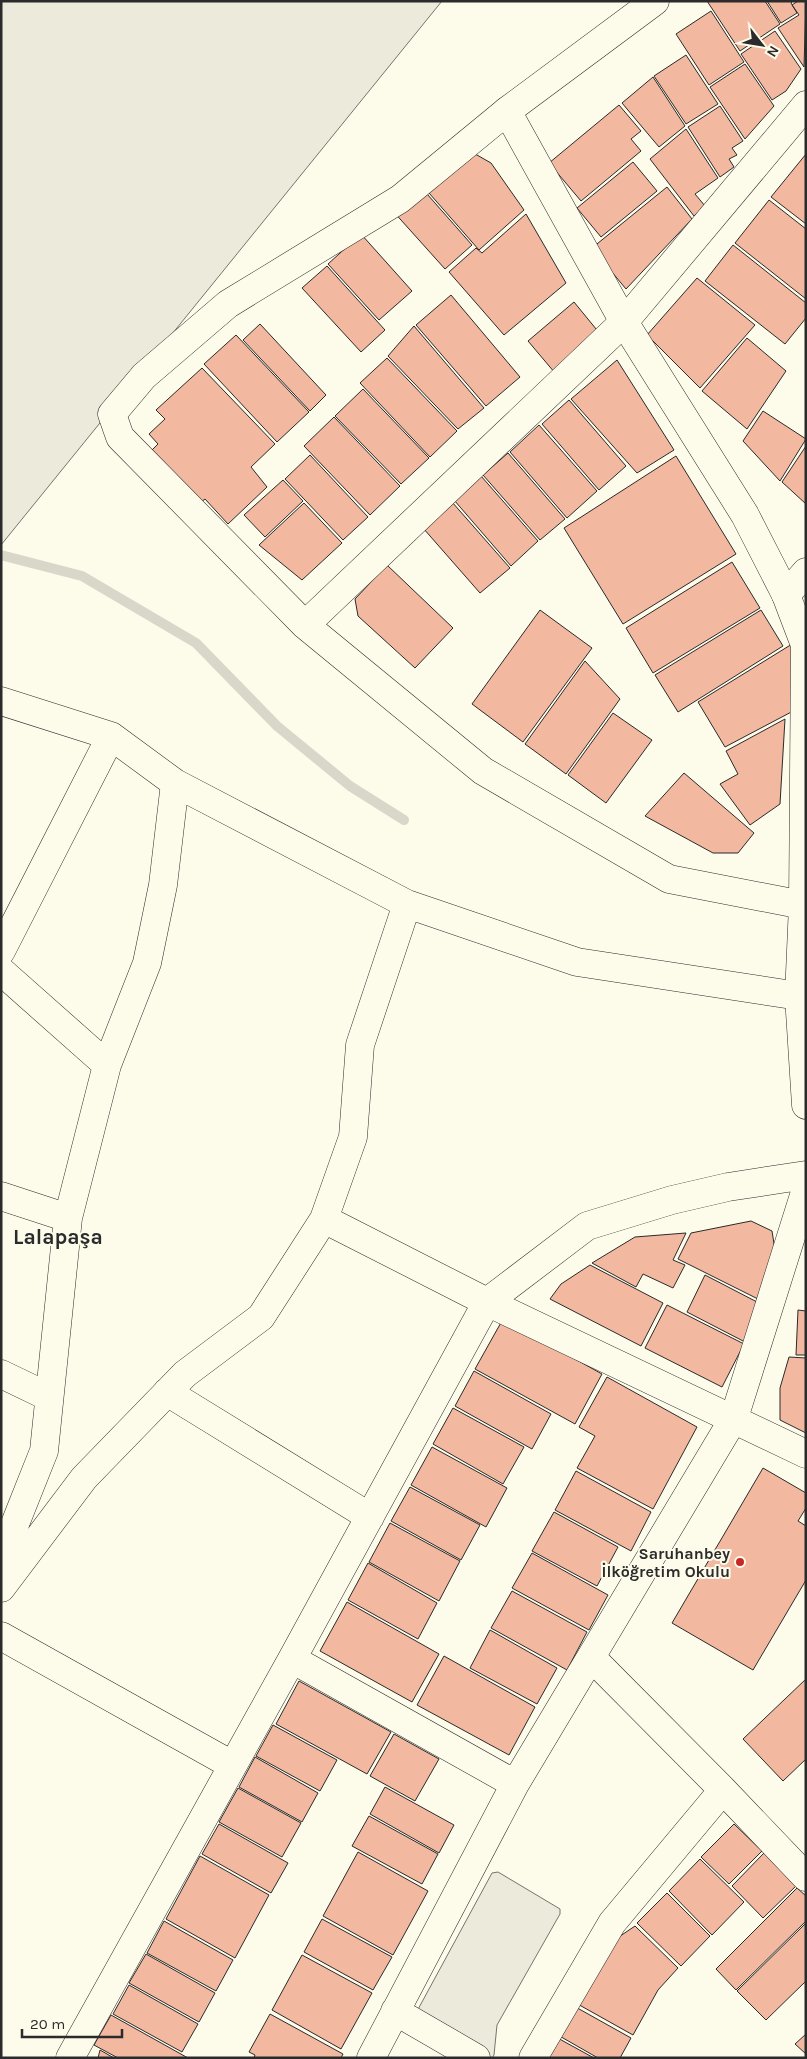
<svg xmlns="http://www.w3.org/2000/svg" width="807" height="2059" viewBox="0 0 807 2059" font-family="Karla,sans-serif">
  <rect width="100%" height="100%" fill="#fdfbea"/>
  <path fill="#ecebdb" stroke="#74746e" d="M1,1H442L1,545Z
    M498,1872L560,1909V1914L497,2025L494,2055L492,2058H482L416,2013L492,1873Z"/>
  <g fill="none" stroke-linecap="round" stroke-linejoin="round">
    <path stroke="#d8d7c9" stroke-width="10" d="M1,555L82,576L196,643L277,726L350,786L404,820"/>
  </g>
  <path fill="#f2b8a0" stroke="#2b2b2b" d="M707,1H765L780,24L740,51Z
    M767,1H793L791,3L797,13L781,23Z
    M798,1H806L804,67L778,28L799,15L792,5Z
    M711,11L744,62L709,85L676,34Z
    M775,31L801,69L786,91L772,100L741,54Z
    M686,55L718,104L686,124L654,76Z
    M745,64L774,106L745,139L710,87Z
    M653,77L685,126L659,147L622,103Z
    M619,105L641,131L631,139L641,151L581,201L549,163Z
    M720,106L743,141L732,148L737,155L729,159L734,167L720,177L688,127Z
    M686,129L718,178L695,194L705,206L694,216L650,159Z
    M463,147L491,163L524,210L479,250L422,185Z
    M806,154V224L771,197Z
    M633,162L657,191L601,237L577,208Z
    M420,186L472,245L445,269L392,210Z
    M667,187L692,219L626,289L592,248Z
    M769,200L806,229V299L735,243Z
    M526,214L566,283L504,335L449,272L476,248L482,253Z
    M361,234L412,291L379,320L328,264Z
    M733,245L806,303V318L785,344L705,281Z
    M327,266L385,330L361,352L302,288Z
    M697,278L755,325L700,388L647,335Z
    M451,295L520,377L486,406L416,325Z
    M574,302L601,335L555,373L528,341Z
    M260,324L326,395L310,411L243,340Z
    M414,326L484,408L458,429L388,356Z
    M236,335L309,412L277,442L204,364Z
    M747,338L786,371L747,429L702,391Z
    M387,358L457,431L430,457L360,383Z
    M617,360L674,450L637,473L571,399Z
    M202,368L275,444L251,467L267,487L228,524L205,499L196,506L148,454L158,444L149,434L165,419L156,410Z
    M363,389L429,458L401,484L335,416Z
    M569,400L626,466L599,490L542,424Z
    M763,411L806,439L780,481L743,441Z
    M334,417L400,486L370,515L304,446Z
    M539,425L597,491L567,518L510,452Z
    M806,446V504L782,482Z
    M508,453L565,519L540,540L483,475Z
    M310,455L368,517L343,540L285,479Z
    M676,456L736,554L623,624L564,528Z
    M481,476L538,541L511,566L454,500Z
    M283,480L303,501L265,537L244,515Z
    M452,502L510,568L480,593L423,528Z
    M304,503L342,543L302,580L259,545Z
    M732,562L760,608L653,673L626,628Z
    M387,565L453,628L415,668L358,616L355,599Z
    M540,610L592,648L523,742L472,704Z
    M761,610L783,646L678,712L655,675Z
    M797,641V709L725,747L698,702Z
    M585,661L620,699L566,774L525,744Z
    M613,713L652,740L606,803L568,775Z
    M785,719L780,804L750,825L720,784L738,774L726,751Z
    M684,773L754,833L738,853H713L645,816Z
    M751,1221L772,1231L775,1250L758,1299L678,1259L691,1233Z
    M686,1233L673,1260L685,1265L673,1288L643,1274L636,1287L592,1263L635,1237Z
    M590,1265L663,1303L641,1346L550,1299L561,1284Z
    M705,1275L757,1302L745,1342L687,1312Z
    M667,1305L744,1344L722,1387L645,1348Z
    M798,1310L806,1311V1355H796Z
    M503,1319L602,1374L575,1424L475,1369Z
    M789,1357L806,1358V1433L780,1420V1388Z
    M474,1371L551,1414L532,1449L455,1406Z
    M607,1377L697,1427L653,1509L577,1468L595,1436L579,1427Z
    M453,1408L524,1447L503,1484L433,1444Z
    M432,1447L507,1488L486,1527L411,1485Z
    M763,1468L806,1493V1508L798,1521L806,1526V1580L753,1670L672,1623Z
    M576,1471L651,1512L631,1551L555,1510Z
    M410,1487L480,1525L461,1560L391,1521Z
    M554,1512L618,1547L597,1586L532,1551Z
    M390,1523L460,1561L439,1601L369,1562Z
    M532,1553L608,1595L589,1630L512,1588Z
    M368,1563L437,1603L418,1639L348,1600Z
    M512,1591L587,1632L567,1670L491,1628Z
    M347,1602L439,1654L412,1702L320,1651Z
    M490,1630L557,1668L537,1704L470,1668Z
    M444,1656L535,1707L509,1755L417,1705Z
    M806,1679V1759L783,1781L743,1739Z
    M299,1681L391,1732L367,1774L276,1724Z
    M273,1725L337,1760L320,1791L256,1756Z
    M394,1734L439,1759L415,1801L370,1776Z
    M255,1757L318,1793L302,1822L239,1787Z
    M385,1787L454,1825L439,1853L370,1814Z
    M238,1788L301,1823L282,1857L219,1822Z
    M369,1816L438,1854L422,1884L352,1846Z
    M219,1824L288,1863L271,1893L202,1854Z
    M734,1824L762,1851L729,1884L701,1857Z
    M358,1852L428,1891L393,1955L323,1916Z
    M764,1853L797,1885L763,1918L732,1886Z
    M200,1856L269,1895L235,1958L166,1919Z
    M700,1859L744,1902L712,1935L669,1891Z
    M797,1888L806,1896V1921L736,1990L716,1969Z
    M667,1893L710,1936L681,1966L637,1923Z
    M322,1919L392,1957L373,1990L304,1952Z
    M164,1921L233,1960L216,1991L147,1953Z
    M806,1923V1981L766,2020L737,1991Z
    M635,1926L678,1968L658,1990L633,2035L574,2002L604,1947Z
    M146,1954L215,1993L199,2022L129,1983Z
    M302,1955L372,1993L341,2049L272,2010Z
    M129,1985L198,2024L182,2052L113,2014Z
    M572,2005L631,2038L620,2058H598L556,2034Z
    M270,2014L343,2054L341,2058H254L255,2055L249,2052Z
    M111,2015L188,2058H118L94,2045Z
    M806,2034V2054L795,2044Z
    M554,2036L594,2058H543Z
    M100,2050L114,2058H98Z"/>
  <g fill="none" stroke-linecap="round" stroke-linejoin="round">
    <g stroke="#2b2b2b" stroke-width="29">
      <path id="minor" d="M507,111L400,199L228,304L144,376L112,414L120,437L305,625L483,771L669,879L803,905
        M786,595L806,572
        M305,625L624,322L806,105
        M1,701L111,736L175,783L407,904L577,962L799,996
        M1,951L111,736
        M1,971L107,1065
        M1,1196L68,1218
        M324,1219L487,1302L806,1454
        M1,1374L49,1397
        M167,1392L370,1517
        M1,1559L44,1451L68,1218L107,1065L147,963L163,885L175,783
        M1,1588L84,1478L185,1374L261,1317L324,1219L353,1137L360,1045L407,904
        M1,1636L232,1765
        M591,1657L723,1790L806,1877
        M292,1659L515,1784
        M395,2011L476,2058
        M70,2058L292,1659L487,1302L587,1226L672,1200L728,1187L806,1175
        M371,2058L515,1784L734,1418L806,1189
        M533,2058L612,1923L723,1790"/>
    </g>
    <g stroke="#2b2b2b" stroke-width="29">
      <path id="tertiary" d="M655,1L507,111L624,322L745,515L786,595L805,645L803,905L799,996L806,1105"/>
    </g>
    <use href="#minor" stroke="#fdfbea" stroke-width="28"/>
    <use href="#tertiary" stroke="#fdfbea" stroke-width="28"/>
  </g>
  <circle fill="#c62828" stroke="#fdfbea" stroke-width="2" cx="740" cy="1562" r="5"/>
  <g text-anchor="middle" dominant-baseline="central" stroke-width="4" stroke-linejoin="round" paint-order="stroke">
    <g font-size="16" font-weight="bold" fill="#2b2b2b" stroke="#fdfbea" text-anchor="end">
      <text x="730" y="1553">Saruhanbey<tspan x="730" dy="18">İlköğretim Okulu</tspan></text>
    </g>
    <g font-size="21" font-weight="bold" fill="#2b2b2b" stroke="#fdfbea">
      <text x="58" y="1237">Lalapaşa</text>
    </g>
  </g>
  <rect width="807" height="2059" fill="none" stroke="#2b2b2b" stroke-width="5"/>
  <g transform="translate(762 45) rotate(121)" stroke="#fdfbea" stroke-width="4" paint-order="stroke">
  <path d="M0-4L9 19L0 12L-9 19Z" fill="#2b2b2b"/>
  <text y="-8" font-size="14" font-weight="bold" text-anchor="middle" fill="#2b2b2b">N</text>
  </g>
  <path d="M22 2029v8h100v-8" fill="none" stroke="#2b2b2b" stroke-width="2.5"/>
  <text x="30" y="2029" font-size="15" fill="#2b2b2b" stroke="#fdfbea" stroke-width="4" paint-order="stroke">20 m</text>
</svg>
